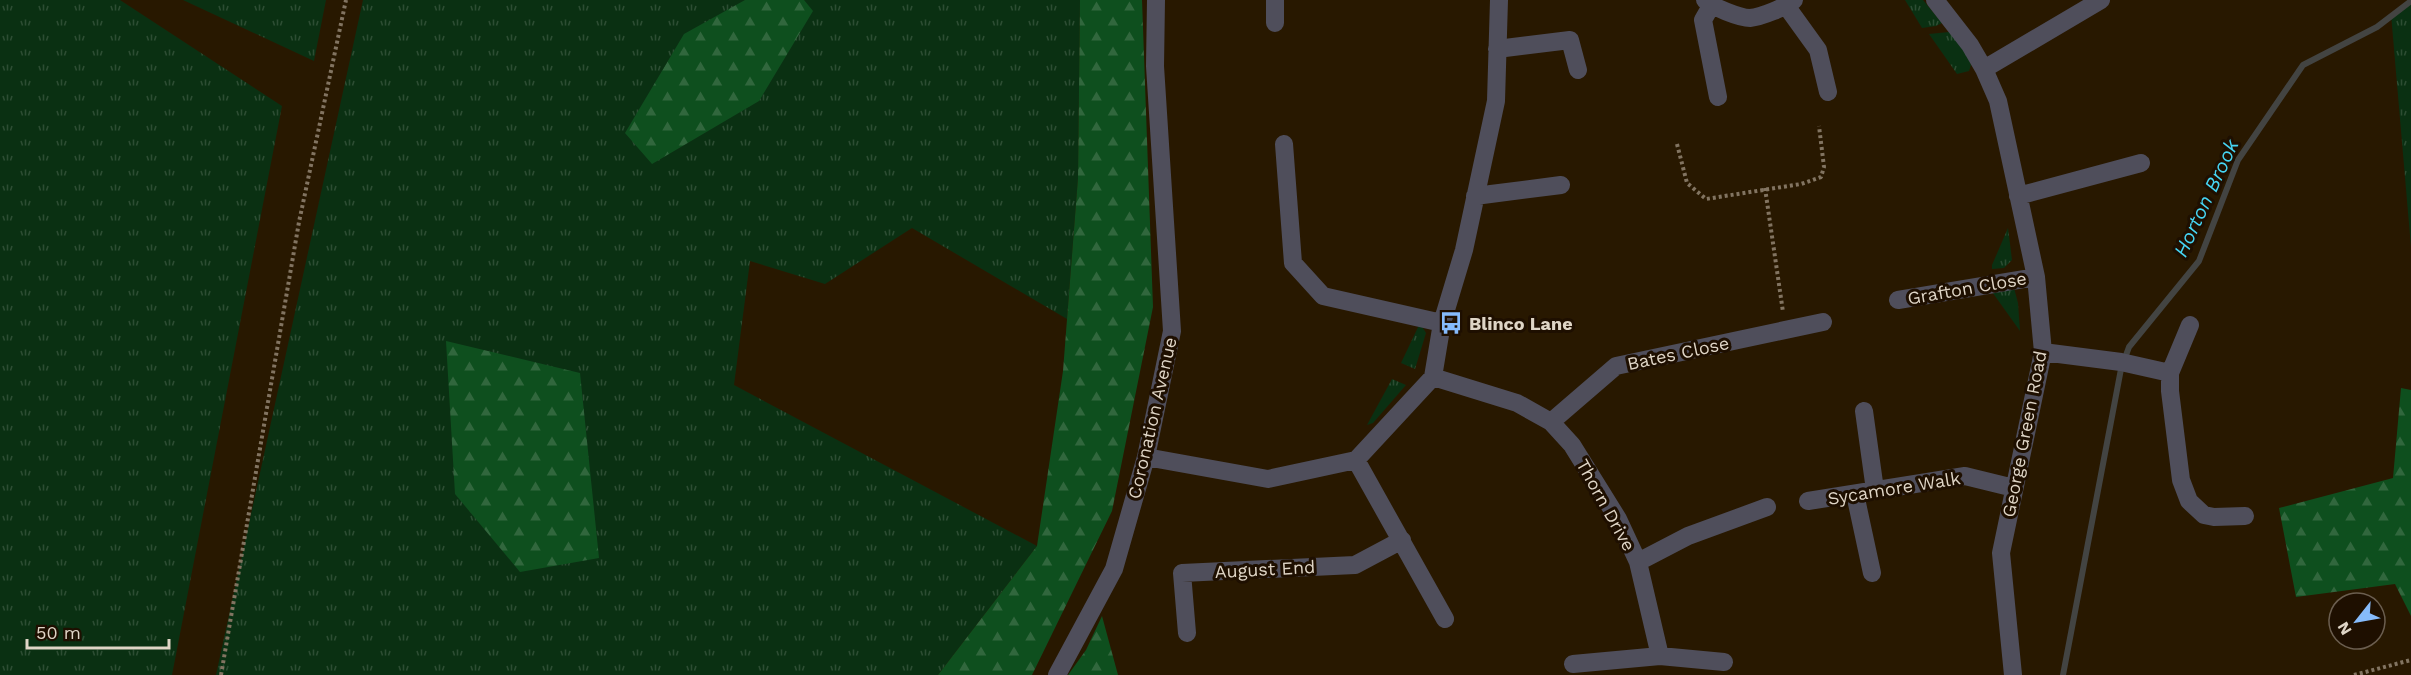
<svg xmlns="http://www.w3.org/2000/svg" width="2411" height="675" viewBox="0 0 2411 675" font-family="'Work Sans',sans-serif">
  <defs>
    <pattern id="grass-tufts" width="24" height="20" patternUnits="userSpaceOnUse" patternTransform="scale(1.5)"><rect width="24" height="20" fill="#0a3012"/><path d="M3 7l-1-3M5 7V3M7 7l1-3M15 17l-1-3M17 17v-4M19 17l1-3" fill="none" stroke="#2d4d33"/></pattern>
    <pattern id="forest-firs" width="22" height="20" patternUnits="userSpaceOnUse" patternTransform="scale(1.5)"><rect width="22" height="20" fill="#0e4f1e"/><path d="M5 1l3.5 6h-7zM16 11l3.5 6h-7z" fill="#31673d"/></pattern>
  </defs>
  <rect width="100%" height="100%" fill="#281800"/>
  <path fill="url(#grass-tufts)" d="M0,0H120L282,106L172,675H0Z
    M183,0H326L314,61Z
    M363,0H1080L1078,178L1067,319L912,228L825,284L750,261L734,385L1037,546L938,675H216Z
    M1905,0H1923L1942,23L1936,26L1922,28Z
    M2411,0V247L2391,14Z
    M1949,32L1967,54L1971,65L1969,71L1957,74L1929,34Z
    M2008,228L2012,260L2004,268L1992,269V265Z
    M2014,288L2018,303L2020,331L1990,289Z
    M1420,323L1426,333L1415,369L1401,363Z
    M1392,379L1406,385L1373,423L1367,425Z"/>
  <path fill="url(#forest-firs)" d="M745,0H804L813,11L759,101L652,164L625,133L684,34Z
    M1080,0H1142L1153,307L1112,511L1032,675H938L1037,546L1063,371L1078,178Z
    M446,341L580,373L599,558L520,572L455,494Z
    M2401,388L2411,390V616L2395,584L2296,597L2279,508L2393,478Z
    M1102,616L1118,675H1068L1086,650Z"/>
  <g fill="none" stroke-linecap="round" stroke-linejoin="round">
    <path stroke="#434442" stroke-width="6" d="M2063,675L2121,369L2129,347L2199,261L2238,160L2303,65L2377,27L2411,1"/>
    <path stroke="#827461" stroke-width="4" stroke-dasharray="3 3" stroke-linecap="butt" d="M1677,144L1687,183L1706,199L1801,184L1821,177L1824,167L1819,126
      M1765,188L1783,312
      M221,675L299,222L346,0
      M2354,675L2411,660"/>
    <path stroke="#4f4e5b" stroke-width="18" d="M1705,0C1712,7 1740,18 1750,18C1761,17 1786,7 1794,0
      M1935,0L1970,45L1984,69L1998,101L2036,277L2043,352L2001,553L2013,675
      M1711,6L1703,20L1718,97
      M1787,7L1818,50L1828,92
      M1275,23V0
      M1497,49L1570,40L1578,70
      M1984,69L2101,0
      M1284,144L1293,263L1323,296L1442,323
      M1475,196L1561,185
      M2018,196L2141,163
      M1898,300L2036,277
      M2190,325L2170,373V391L2181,480L2189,501L2204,515L2214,517L2245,516
      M2043,352L2121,362L2170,373
      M1433,377L1517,403L1551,422L1572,445L1618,519L1638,562L1660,656L1724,662
      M1864,411L1875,490
      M1551,422L1616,366L1823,322
      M1146,457L1268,479L1356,460L1433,377L1442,323L1464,250L1496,101L1499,0
      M1356,460L1445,619
      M1855,494L1872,573
      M1808,501L1965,476L2014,488
      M1638,562L1688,536L1767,507
      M1187,633L1182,573L1355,565L1402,540
      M1573,664L1660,656
      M1057,675L1114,569L1146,457L1172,331L1155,66L1156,0"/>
  </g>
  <defs>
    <g id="bus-bare" transform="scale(1.8)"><path d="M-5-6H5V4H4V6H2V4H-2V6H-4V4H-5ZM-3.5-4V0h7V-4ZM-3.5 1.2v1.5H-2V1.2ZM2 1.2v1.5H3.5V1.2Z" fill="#86bbfb" stroke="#1e0f00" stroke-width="2.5" paint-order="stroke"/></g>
  </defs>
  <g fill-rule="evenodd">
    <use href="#bus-bare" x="1451" y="323"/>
  </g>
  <g text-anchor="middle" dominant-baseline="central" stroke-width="6" stroke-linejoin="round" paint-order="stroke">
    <g font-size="18" fill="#dfd5c6" stroke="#1e0f00">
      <text transform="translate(1967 288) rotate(-10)">Grafton Close</text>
      <text transform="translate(1678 353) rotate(-12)">Bates Close</text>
      <text transform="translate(1152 418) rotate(-77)">Coronation Avenue</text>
      <text transform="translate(2024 434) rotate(-79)">George Green Road</text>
      <text transform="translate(1894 488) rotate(-9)">Sycamore Walk</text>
      <text transform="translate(1606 505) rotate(61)">Thorn Drive</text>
      <text transform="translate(1265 569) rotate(-3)">August End</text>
    </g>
    <g font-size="18" font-weight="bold" fill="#dfd5c6" stroke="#1e0f00" text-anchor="start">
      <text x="1469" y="323">Blinco Lane</text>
    </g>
    <g font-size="20" font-style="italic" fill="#46d5f3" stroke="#1e0f00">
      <text transform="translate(2206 198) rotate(-65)">Horton Brook</text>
    </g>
  </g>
  <g transform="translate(2357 621) rotate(239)"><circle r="28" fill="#1e0f00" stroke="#6b5e4f" stroke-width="1.5"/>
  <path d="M0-4.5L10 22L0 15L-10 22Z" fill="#86bbfb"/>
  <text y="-9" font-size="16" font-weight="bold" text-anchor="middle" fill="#dfd5c6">N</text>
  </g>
  <path d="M27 639v9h142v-9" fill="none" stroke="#dfd5c6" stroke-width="3"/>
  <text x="36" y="639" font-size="18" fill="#dfd5c6" stroke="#1e0f00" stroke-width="4.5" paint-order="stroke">50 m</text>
</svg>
